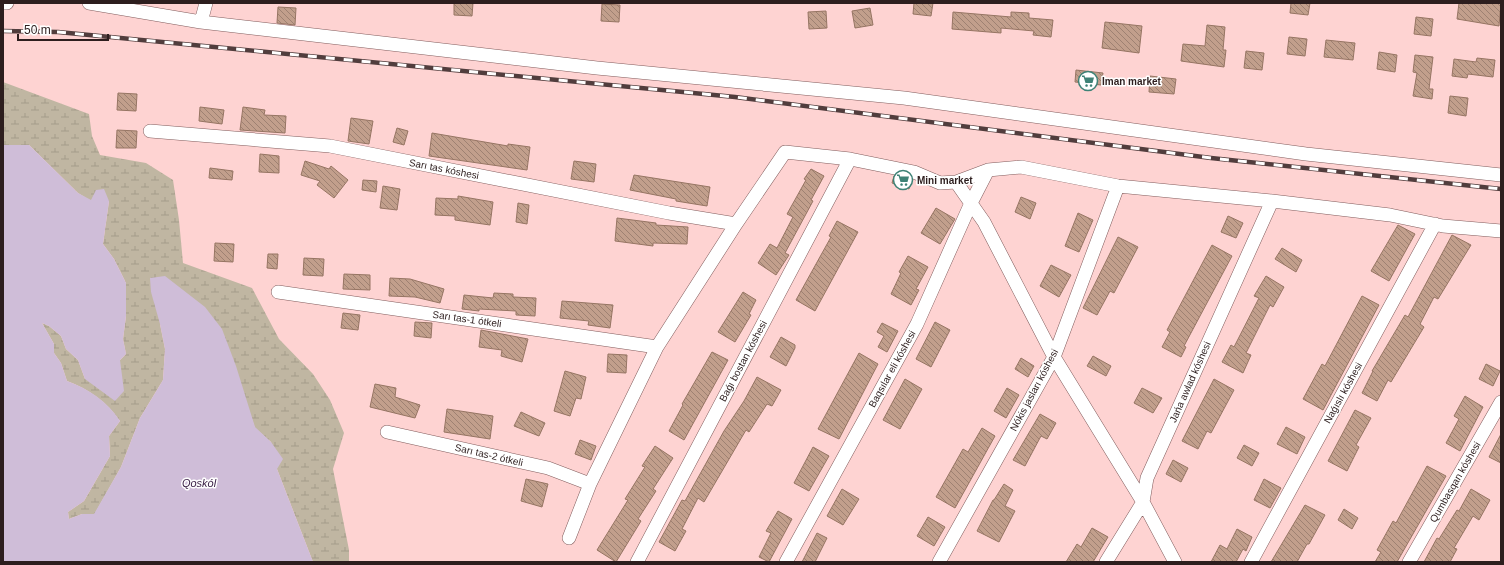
<svg xmlns="http://www.w3.org/2000/svg" width="1504" height="565" viewBox="0 0 1504 565" font-family="Arial,sans-serif">
  <defs>
    <pattern id="wetland-marsh" width="20" height="14" patternUnits="userSpaceOnUse"><rect width="20" height="14" fill="#c0b6a2"/><path d="M1 5h8M5 5V1M11 12h8M15 12V8" fill="none" stroke="#a59c8b"/></pattern>
    <pattern id="building-back-hatch" width="6" height="6" patternUnits="userSpaceOnUse"><rect width="6" height="6" fill="#c29f8c"/><path d="M-1 5l2 2M0 0l6 6M5-1l2 2" fill="none" stroke="#9e8172"/></pattern>
  </defs>
  <rect width="100%" height="100%" fill="#fed3d2"/>
  <path fill="url(#wetland-marsh)" d="M3,82L89,114L92,136L100,155L146,163L173,180L179,220L183,263L252,288L279,339L313,374L330,400L344,433L333,469L349,550V562H313L277,469L271,442L255,428L245,399L160,324L165,349L163,380L140,418L121,467L94,515L82,514L69,519L68,512L84,501L99,475L110,456L109,436L120,421C107,402 89,389 67,381L61,363L54,353V344L42,323L49,326L61,336L66,349L78,360L85,379L120,360L126,354L123,339L126,316V283L114,259L103,244L109,201H91L78,193L29,145H3Z"/>
  <path fill="#cfbdd8" d="M3,145H29L78,193L91,200L96,190L104,189L109,201L103,244L114,259L126,283V316L123,339L126,354L120,360L124,391L115,401L85,379L78,360L66,349L61,336L49,326L42,323L54,344V353L61,363L67,381C89,389 107,401 120,421L109,436L110,456L99,475L84,501L68,512L69,519L82,514H94L121,467L140,418L163,380L165,349L160,324L151,292L150,278L165,276L205,307L222,329L236,366L255,427L271,442L283,459L277,469L313,562H3Z"/>
  <path fill="url(#building-back-hatch)" stroke="#967563" d="M454,3H473L472,16L454,15Z
    M914,3H933L931,16L913,14Z
    M1291,3H1310L1308,15L1290,13Z
    M1459,3H1501L1499,26L1457,19Z
    M602,4L620,5L619,22L601,21Z
    M278,7L296,8L295,25L277,23Z
    M870,8L873,25L855,28L852,11Z
    M826,11L827,28L809,29L808,12Z
    M953,12L1011,17V12L1029,13V18L1053,20L1051,37L1033,35L1034,31L1001,28V33L952,29Z
    M1416,17L1433,19L1431,36L1414,34Z
    M1105,22L1142,26L1139,53L1102,48Z
    M1207,25L1225,27L1223,50H1226L1224,67L1181,61L1183,44L1205,46Z
    M1289,37L1307,39L1305,56L1287,54Z
    M1326,40L1355,43L1353,60L1324,57Z
    M1246,51L1264,53L1262,70L1244,68Z
    M1379,52L1397,55L1395,72L1377,69Z
    M1415,55L1433,57L1429,89H1433L1432,99L1413,96L1417,73L1413,72Z
    M1477,58L1495,60L1493,77L1468,74L1467,78L1452,76L1454,59L1476,62Z
    M1076,70L1103,73L1101,85L1075,82Z
    M1150,76L1176,79L1174,94L1149,92Z
    M118,93L137,94L136,111L117,110Z
    M1450,96L1468,98L1466,116L1448,113Z
    M200,107L224,110L222,124L199,121Z
    M243,107L265,110L264,115L286,116L285,133L240,130Z
    M351,118L373,121L369,144L348,141Z
    M397,128L408,131L404,145L393,142Z
    M117,130L137,131L136,148H116Z
    M432,133L508,146V144L530,147L527,170L429,156Z
    M260,154L279,156V173L259,172Z
    M305,161L329,169L331,166L348,180L334,198L317,185L320,181L301,175Z
    M574,161L596,164L594,182L571,179Z
    M210,168L233,171L232,180L209,178Z
    M811,169L824,176L811,200L813,201L785,253L789,255L776,275L758,263L770,244L777,248L793,217L787,214L806,180L804,179Z
    M634,175L710,187L707,206L676,201V199L630,190Z
    M894,176L912,181L909,189L892,183Z
    M363,180L377,181L376,192L362,190Z
    M383,186L400,189L397,210L380,208Z
    M458,196L493,202L490,225L455,220V216L435,215L436,198L458,199Z
    M1021,197L1036,203L1030,219L1015,212Z
    M518,203L529,205L527,224L516,222Z
    M936,208L955,219L940,244L921,233Z
    M1078,213L1093,220L1079,252L1065,246Z
    M1228,216L1243,223L1236,238L1221,232Z
    M617,218L656,223V225L688,227L687,244L653,243V246L615,241Z
    M837,221L858,232L815,311L796,300L831,237L829,236Z
    M1398,225L1415,234L1389,281L1371,271Z
    M1452,235L1471,245L1438,299L1434,297L1420,324L1424,327L1391,382L1388,380L1377,401L1362,393L1373,371H1372L1405,315L1408,317Z
    M1118,237L1138,247L1114,293L1110,291L1097,315L1083,308Z
    M215,243L234,244L233,262L214,261Z
    M1212,245L1232,256L1184,346L1186,347L1181,357L1162,347L1170,332L1167,330Z
    M1282,248L1302,260L1296,272L1275,259Z
    M268,254H278L277,269L267,268Z
    M908,256L928,267L916,289L919,290L911,305L891,294L901,273L899,272Z
    M304,258L324,259L323,276L303,275Z
    M1051,265L1071,275L1059,297L1040,286Z
    M344,274L370,275V290L343,289Z
    M1266,276L1284,287L1273,307L1270,305L1246,353L1251,355L1243,373L1222,362L1231,345L1234,347L1259,298L1254,296Z
    M390,278L410,279L444,289L440,303L415,297L389,296Z
    M743,292L756,300L749,314L751,315L735,342L718,332Z
    M494,293L513,294V297L536,298L535,316L516,315V311L479,309V311L462,309L464,295L493,298Z
    M1362,296L1379,305L1323,410L1303,399L1322,364L1325,366Z
    M562,301L613,305L610,328L588,325L589,321L560,318Z
    M343,313L360,315L358,330L341,328Z
    M415,322L432,323L431,338L414,336Z
    M935,322L950,330L931,367L916,359Z
    M882,323L898,331L887,352L878,347L884,336L877,332Z
    M481,330L528,339L522,362L501,356L502,350L479,347Z
    M781,337L795,345V348L786,366L770,357Z
    M712,352L728,360L684,440L669,431L683,405L682,404Z
    M859,353L878,364L839,439L818,429Z
    M608,354L627,355L626,373L607,372Z
    M1093,356L1111,366L1106,376L1087,366Z
    M1021,358L1034,366L1028,377L1015,369Z
    M1486,364L1500,371L1493,386L1479,379Z
    M565,371L586,377L581,399L576,398L570,416L554,411Z
    M757,377L781,390L772,406L767,404L749,432L746,430L704,502L698,498L682,529L686,531L675,551L659,542L682,500L685,501L724,431L744,401Z
    M905,379L922,389L900,429L883,420Z
    M1214,379L1234,390L1211,433L1207,431L1198,449L1182,441Z
    M375,384L396,388L395,397L420,405L415,418L370,407Z
    M1007,388L1019,395L1006,418L994,411Z
    M1142,388L1162,398L1153,413L1134,403Z
    M1465,396L1483,407L1460,451L1446,443L1459,419L1454,416Z
    M447,409L493,416L490,439L444,432Z
    M1355,410L1371,418L1356,445L1359,447L1347,471L1328,461Z
    M521,412L545,423L539,436L514,426Z
    M1040,414L1056,423L1047,439L1041,436L1025,466L1013,460Z
    M1286,427L1305,437L1297,454L1277,444Z
    M982,428L995,436L955,508L936,497L963,449L968,452Z
    M1501,434V463L1489,457Z
    M580,440L596,446L591,460L575,454Z
    M1244,445L1259,453L1252,466L1237,458Z
    M655,446L673,458L653,489L656,491L638,519L641,521L616,562L597,550L628,500L625,499L645,467L642,466Z
    M813,447L829,456L809,491L794,483Z
    M1173,460L1188,468L1181,482L1166,474Z
    M1427,466L1446,476L1397,562H1375L1381,552L1377,550L1393,521L1396,523Z
    M526,479L548,484L542,507L521,501Z
    M1264,479L1281,488L1270,508L1254,500Z
    M1004,484L1013,490L1005,506L1015,511L999,542L977,531L993,500H994Z
    M842,489L859,499L843,525L827,516Z
    M1471,489L1490,500L1479,520L1473,516L1454,548L1457,549L1450,562H1424L1437,538L1439,539L1457,510L1459,511Z
    M1305,505L1325,515L1309,544H1307L1297,562H1271Z
    M1344,509L1358,518L1352,529L1338,520Z
    M778,511L792,519L769,562L759,557L771,533L766,531Z
    M928,517L945,527L934,546L917,536Z
    M1092,528L1108,537L1093,562H1066L1077,544L1081,547Z
    M1237,529L1252,537L1246,551L1243,549L1236,562H1211L1220,545L1227,549Z
    M817,533L827,538L815,562H802Z"/>
  <g fill="none" stroke-linecap="round" stroke-linejoin="round">
    <g stroke="#825d5d" stroke-width="14">
      <path id="street" d="M3,3H7
        M89,3L201,22L597,68L904,98L1306,154L1501,175
        M201,22L206,3
        M150,131L330,146L669,213L736,224
        M956,182L984,222L1054,357L1143,502L1175,562
        M278,292L657,347
        M387,432L548,468L590,484
        M569,538L590,484L657,347L736,224L785,152L850,159L914,172L940,183L956,182L988,170L1021,167L1118,186L1272,201L1390,215L1443,226L1501,231
        M637,562L850,159
        M786,562L917,324L971,203L988,170
        M939,562L1054,357L1118,186
        M1106,562L1143,502L1147,478L1272,201
        M1251,562L1435,224
        M1409,562L1501,402"/>
    </g>
    <use href="#street" stroke="#fff" stroke-width="13"/>
    <g stroke="#513d3d" stroke-width="4.5">
      <path id="rail" d="M3,31L58,32L735,97L1211,158L1501,189"/>
    </g>
    <use href="#rail" stroke="#fff" stroke-width="3" stroke-dasharray="9" stroke-linecap="butt"/>
  </g>
  <defs>
    <g id="supermarket-ring" transform="scale(1)"><circle r="9.5" fill="#fff" stroke="#3e8276" stroke-width="1.5"/><path d="M-6-5.5h2.5l.6 2H6L4.5 2H-2.5L-4.4-4H-6ZM-1.5 3.2a1.3 1.3 0 1 0 .1 0ZM3 3.2a1.3 1.3 0 1 0 .1 0Z" fill="#3e8276"/></g>
  </defs>
  <g fill-rule="evenodd">
    <use href="#supermarket-ring" x="1088" y="81"/>
    <use href="#supermarket-ring" x="903" y="180"/>
  </g>
  <g text-anchor="middle" dominant-baseline="central" stroke-width="3" stroke-linejoin="round" paint-order="stroke">
    <g font-size="10" font-weight="bold" fill="#2d1e1e" stroke="#fff" text-anchor="start">
      <text x="1102" y="81">Iman market</text>
      <text x="917" y="180">Mini market</text>
    </g>
    <g font-size="10" fill="#2d1e1e" stroke="#fff">
      <text transform="translate(444 169) rotate(11)">Sarı tas kóshesi</text>
      <text transform="translate(467 319) rotate(8)">Sarı tas-1 ótkeli</text>
      <text transform="translate(743 361) rotate(-62)">Baǵı bostan kóshesi</text>
      <text transform="translate(892 369) rotate(-61)">Baqsılar eli kóshesi</text>
      <text transform="translate(1190 382) rotate(-66)">Jańa awlad kóshesi</text>
      <text transform="translate(1034 390) rotate(-62)">Nókis jasları kóshesi</text>
      <text transform="translate(1343 393) rotate(-61)">Naǵıslı kóshesi</text>
      <text transform="translate(489 455) rotate(13)">Sarı tas-2 ótkeli</text>
      <text transform="translate(1455 482) rotate(-60)">Qumbasqan kóshesi</text>
    </g>
    <g font-size="11" font-style="italic" fill="#3d2348" stroke="#fff">
      <text x="199" y="483">Qoskól</text>
    </g>
  </g>
  <rect width="1504" height="565" fill="none" stroke="#2d1e1e" stroke-width="8"/>
  <path d="M18 34v6h90v-6" fill="none" stroke="#2d1e1e" stroke-width="2"/>
  <text x="24" y="34" font-size="12" fill="#2d1e1e" stroke="#ffffff" stroke-width="3" paint-order="stroke">50 m</text>
</svg>
